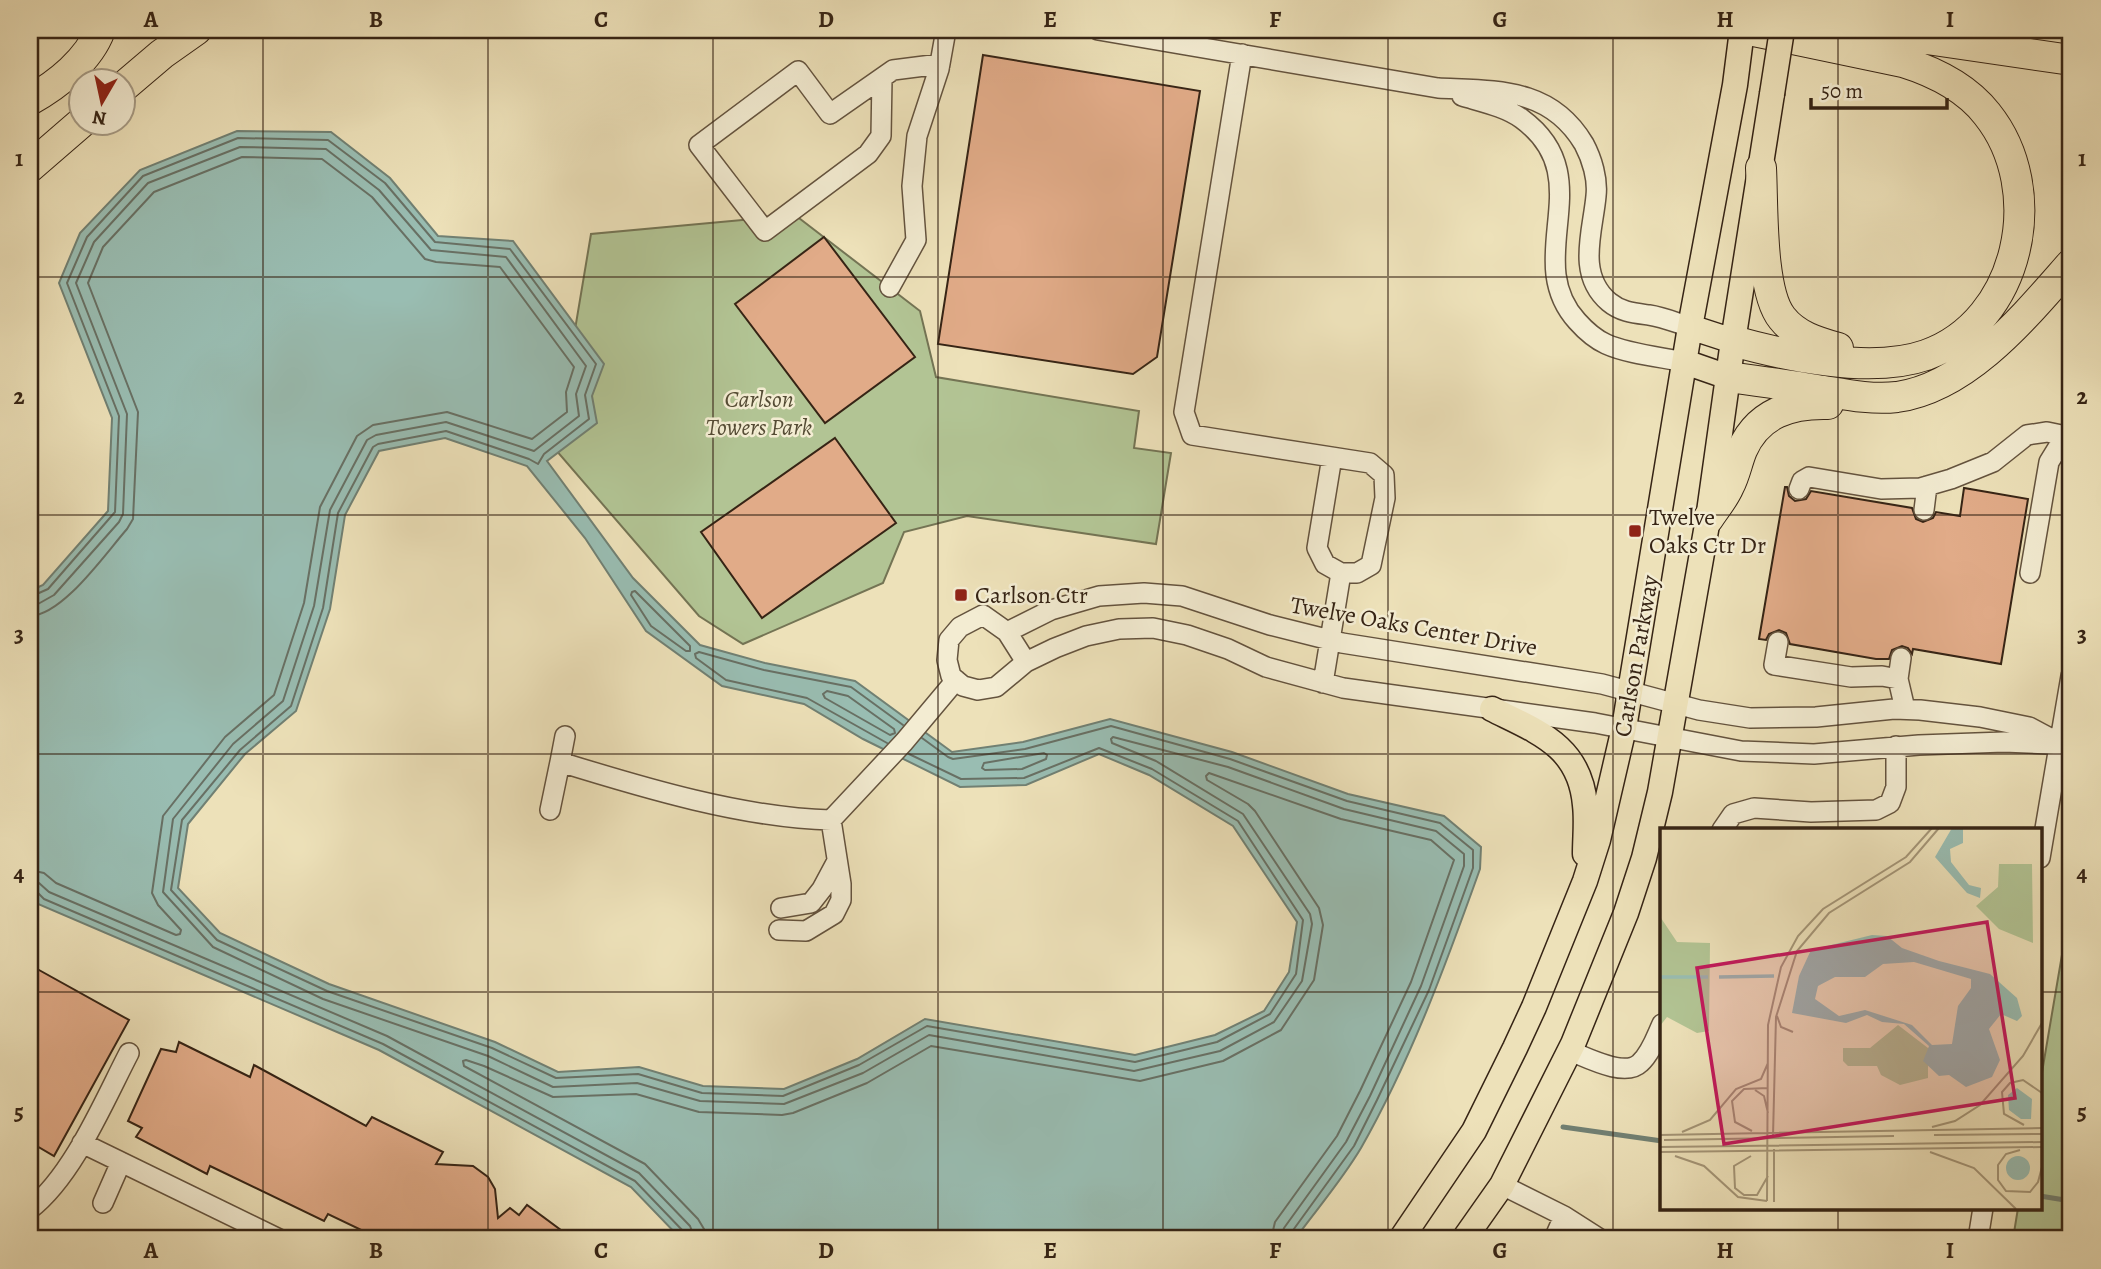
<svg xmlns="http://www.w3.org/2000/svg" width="2101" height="1269" viewBox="0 0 2101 1269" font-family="Alegreya,serif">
  <rect width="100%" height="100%" fill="#ede1b9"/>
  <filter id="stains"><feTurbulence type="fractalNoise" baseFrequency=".00286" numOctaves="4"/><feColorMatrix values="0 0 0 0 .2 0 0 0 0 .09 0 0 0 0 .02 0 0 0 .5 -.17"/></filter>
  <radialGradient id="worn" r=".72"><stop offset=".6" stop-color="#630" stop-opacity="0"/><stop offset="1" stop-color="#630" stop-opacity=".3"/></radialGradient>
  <path fill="#b2c494" stroke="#747454" stroke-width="2" d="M795,215L920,311L936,377L1139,411L1134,448L1171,453L1156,544L967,516L904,532L883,583L743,644L699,616L555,449L591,234Z
    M2071,902V1239H2013L2018,1208H2040V1084Z"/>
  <path fill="#99bdb2" stroke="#718073" stroke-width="2" fill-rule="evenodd" d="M237,131L331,132L390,178L438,236L513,241L604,364L592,396L597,423L547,461L633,578L700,645L765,663L855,681L952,752L1023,742L1110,719L1232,752L1348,794L1444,816L1481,847L1480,869C1446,964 1411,1060 1361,1148C1342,1180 1317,1209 1295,1239H681L631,1187L379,1050L38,904L30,893V591L43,585L108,511L112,418L59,283L80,233L140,170ZM445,438L527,466L585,538L646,631L722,686L804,704L863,739L960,787L1026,785L1099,754L1149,775L1233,826L1297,922L1289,972L1264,1011L1215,1035L1135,1055L925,1019L857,1059L784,1089L703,1086L639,1067L558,1072L495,1042L329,984L220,933L178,888L188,824L245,754L296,711L330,609L345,515L379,451Z"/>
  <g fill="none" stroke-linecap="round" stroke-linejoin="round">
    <path stroke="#687064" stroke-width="2" d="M635,591L690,646V651H686L651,626L631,595L632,592Z
      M30,597L48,589L115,512L119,416L67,283L87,237L143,176L238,138L328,140L385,183L435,242L510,249L596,364L585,395L589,419L544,454L538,464L529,459L446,431L378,444L373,447L338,513L323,608L291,706L240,750L182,820L171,890L217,940L327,991L492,1048L556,1078L638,1074L702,1093L783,1096L859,1065L927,1026L1135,1062L1217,1042L1270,1014L1296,974L1303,920L1238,821L1152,769L1099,748L1024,778L961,779L909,754
      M30,605L38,604L54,595L119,522L123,514L127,414L76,283L94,242L148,183L240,147L326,149L379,190L431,250L506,257L586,366L576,394L579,416L534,451L446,422L376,435L367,440L330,510L314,606L283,701L233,744L173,819L163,892L213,947L323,999L488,1056L553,1087L637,1083L700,1101L784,1104L863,1073L929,1035L1134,1071L1220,1051L1274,1022L1302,981L1312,924L1310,914L1243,814L1156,761L1112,743L1111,739L1113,737L1228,767L1344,809L1436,831L1464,854V866L1421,986L1370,1096L1346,1142L1284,1228L1281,1239
      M30,616C63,615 105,554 127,529L133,519L138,412L88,283L103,247L154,192L242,157L322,159L372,197L425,259L436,262L500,267L574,367L566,392L567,412L532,439L447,412L373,425L357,436L320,507L304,603L274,695L225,737L163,816L152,893L158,905L181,930L180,934L176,935L56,883L44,873L30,870
      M827,691L848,696L894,729L895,733L890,735L825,698L823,694Z
      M922,738L948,757L953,759L1025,749L1111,726L1230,759L1347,801L1440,823L1473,850V868L1429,990L1377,1100L1354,1146L1291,1233L1290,1239
      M887,743L807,698L726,680L696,658L695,654L699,652L764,670L851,687L903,725
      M1044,753L1047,755L1046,759L1022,769L985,770L982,768L984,763Z
      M30,881L39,883L49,892L387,1036L639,1173L690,1226L695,1239
      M30,890L36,891L44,899L383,1044L635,1181L684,1232L686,1239
      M705,1239L704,1229L698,1219L645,1164L464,1066L463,1061L466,1060L484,1066L553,1097L636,1094L699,1112L782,1115L793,1113L867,1083L931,1046L1140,1081L1223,1061L1281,1030L1314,980L1323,925L1319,908L1255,811L1248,804L1207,780L1206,776L1209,773L1341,819L1431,840L1454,860L1411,982L1360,1091L1337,1136L1275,1222L1271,1239"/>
    <path stroke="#718073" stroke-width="5" d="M1563,1127L1662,1141
      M2040,1196L2071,1201"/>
  </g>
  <path fill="#e1ab88" stroke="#362415" stroke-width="2" d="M983,55L1200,91L1157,357L1133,374L938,344Z
    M824,237L915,357L825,423L735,304Z
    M835,438L896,523L762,618L701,532Z
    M1785,487H1787L1789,496L1795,501L1806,499L1811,491L1912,508L1916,519L1923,522L1933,518L1936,512L1960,516L1964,488L2028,499L2001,664L1913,649L1912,654L1908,648L1902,646L1892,650L1889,659H1876L1790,644L1786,633L1779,630L1769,634L1766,640L1759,639Z
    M30,965L129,1020L54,1156L30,1142Z
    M179,1042L250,1077L254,1065L366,1126L372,1117L443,1152L436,1164L473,1166L488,1177L495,1189L498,1218L510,1208L519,1215L527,1205L573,1239H380L328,1214L324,1221L210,1166L207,1174L136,1137L142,1128L128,1121L161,1049L176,1052Z"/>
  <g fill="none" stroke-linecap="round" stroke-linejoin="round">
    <g stroke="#64533e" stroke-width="22">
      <path id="minor" d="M1098,30L1438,88C1497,91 1550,87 1584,144C1592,159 1598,179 1596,196C1593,231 1576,274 1609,302C1621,312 1634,313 1649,315C1663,317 1677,323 1690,327
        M1242,54L1184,412L1192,435L1370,463L1384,475L1385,498L1371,565L1357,573H1341L1325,564L1317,548L1332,457
        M882,78L881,136L868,154L765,231L699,145L798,71L830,114L893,70L940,64
        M1462,96C1482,102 1506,107 1522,119C1602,178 1520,258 1577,321C1585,330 1595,339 1606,344C1628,354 1661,357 1685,362
        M890,287L916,240L912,186L917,136L939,69L946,30
        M1799,489L1802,481L1809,477L1881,489L1920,488L1951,479L1993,462L2027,435L2047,432L2071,437
        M1924,510L1927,486
        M2030,573L2049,462L2065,436
        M1007,632L1026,662
        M1778,642L1774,665L1851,677L1882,676L1898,679L1905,709
        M1898,679L1901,658
        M1323,683L1341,573
        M2059,743L2029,727L1980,717L1920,710L1894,709L1816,717L1750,718L1699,710L1602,684L1342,643L1270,625L1182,596L1144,593L1099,596L1051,610L1007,632L983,615L960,627L949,640L947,660L951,676L963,686L978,690L996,687L1026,662L1055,648L1086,636L1119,629L1153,628L1187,635L1228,649L1266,667L1343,688L1595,723L1741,751L1814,754L1919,745L2004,742L2071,745
        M560,762L565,736
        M550,810L560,762C644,788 744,818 831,820L904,742L956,680
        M1722,830L1733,814L1754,808L1811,812L1876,810L1890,803L1896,787V746
        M2040,858L2071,676
        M781,908L811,903L822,889L837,861
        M779,930L806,931L834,914L841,900V884L831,820
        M1570,1051C1586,1057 1625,1078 1640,1063C1651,1053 1656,1037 1662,1024
        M82,1143L279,1239
        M1502,1185L1564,1216L1600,1239
        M103,1203L121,1162
        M30,1209C73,1176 104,1101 129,1053
        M1554,1239L1564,1216
        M1978,1239L1983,1208"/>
    </g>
    <g stroke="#362415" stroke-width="27">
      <path id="major" d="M1690,327L1733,341
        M1685,362L1728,377
        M1492,709C1538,732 1580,746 1585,805C1587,821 1585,838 1585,854
        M1401,1239L1474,1131L1515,1048L1534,1007L1585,881L1598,840L1624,728L1690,327L1735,85L1742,30
        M1464,1239L1502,1185L1573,1044L1626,913L1644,858L1660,792L1708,519L1733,341L1772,94"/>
    </g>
    <g stroke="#362415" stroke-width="32">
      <path id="highway" d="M1865,30L2071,60
        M122,88L162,54L196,30
        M30,100C57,85 89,60 100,30
        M30,167L82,122
        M1761,168C1763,205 1760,291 1782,318C1796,336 1817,342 1838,348
        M1733,341C1787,356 1872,374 1926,355C2020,322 2048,190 1987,114C1966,87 1935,72 1903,62L1749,30
        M1728,377C1758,381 1787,385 1817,390C1843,394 1870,400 1897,397C1968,387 2026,315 2071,264
        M1708,519C1715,508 1724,498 1729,486C1735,475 1737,462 1742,450C1758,413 1791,403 1828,404"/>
    </g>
    <use href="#minor" stroke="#f3ecd2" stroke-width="19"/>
    <use href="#major" stroke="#ede1b9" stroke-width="24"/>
    <use href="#highway" stroke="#ede1b9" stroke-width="30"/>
    <g stroke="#362415" stroke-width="27" stroke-linecap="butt">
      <path id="major-bridge" d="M1772,94L1782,30"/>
    </g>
    <use href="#major-bridge" stroke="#ede1b9" stroke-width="24"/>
  </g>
  <path fill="none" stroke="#362415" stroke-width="2" stroke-opacity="0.55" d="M263,30V1239M488,30V1239M713,30V1239M938,30V1239M1163,30V1239M1388,30V1239M1613,30V1239M1838,30V830M30,277H2071M30,515H2071M30,754H2071M30,992H1662M2040,992H2071M1838,1208V1239"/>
  <g fill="#8f2418" stroke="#f3ecd2" stroke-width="2.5">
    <rect x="1628" y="524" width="14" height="14" rx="3.5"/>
    <rect x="954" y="588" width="14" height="14" rx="3.5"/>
  </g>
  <g text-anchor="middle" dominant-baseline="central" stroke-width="5" stroke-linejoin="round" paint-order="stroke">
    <g font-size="24" font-style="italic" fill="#554c35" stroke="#f3ecd2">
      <text x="759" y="399">Carlson<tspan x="759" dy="28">Towers Park</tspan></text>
    </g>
    <g font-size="24" fill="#362415" stroke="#f3ecd2" text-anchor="start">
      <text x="1649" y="517">Twelve<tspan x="1649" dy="28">Oaks Ctr Dr</tspan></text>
      <text x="975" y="595">Carlson Ctr</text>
    </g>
    <g font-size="24" fill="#362415" stroke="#f3ecd2">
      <text transform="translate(1414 626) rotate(10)">Twelve Oaks Center Drive</text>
      <text transform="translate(1636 656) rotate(-80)">Carlson Parkway</text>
    </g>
  </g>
  <g transform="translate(1660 828)">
    <rect width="382" height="382" fill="#ede1b9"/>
    <path d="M339,36H372L373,115L339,101L316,78L338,59ZM1,90L17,114L50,115L49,203L37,205L7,189L0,198ZM238,197L268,220V250L240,257L221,247L217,238H188L183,233V220H210Z" fill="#b2c494"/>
    <path d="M292,0H303V15L290,21L291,34L309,57L321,60L320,70L307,65L275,29ZM212,107L227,108L242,120L279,133L330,146L357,170L362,188L357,193L341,186L329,201L340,232L332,249L306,259L289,247L279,248L263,233L269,218L244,196L222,194L207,187L186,195L132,185L139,148L151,122ZM254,134L311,151V160L298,178L292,216L272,217L252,197L205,182L179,188L155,171L158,158L175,149H205L223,136ZM357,260L372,271L371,291H361L349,282L348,267ZM346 340a12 12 0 1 1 24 0a12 12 0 1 1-24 0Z" fill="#99bdb2" fill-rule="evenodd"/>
    <path fill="none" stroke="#99bdb2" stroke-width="3.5" d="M0,149H48M59,149L114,148"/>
    <path fill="none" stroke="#a49577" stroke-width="2" d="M117,188L121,199L133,204M95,262L104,268L108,285M364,297L344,286L342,264L350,255L363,252L382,265M272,299L295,293L320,277L363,228L382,195M92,303L75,294L72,273L84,261L108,260M22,304L50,292L76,261L101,251L108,235M0,307L382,300M274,307L382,306M113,308L116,189L137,123L169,85L250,34L279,0M4,312L234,308M0,319L382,314M114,321V374M360,322L346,326L338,337V352L346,363L370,364L378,354L382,339M0,324L382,319M270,324L314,340L356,381M15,328L44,338L78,369L107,373M91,328L74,338L75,360L84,367H97L108,348M107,373L108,197L121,139L138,108L163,81L246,29L272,0"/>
    <path fill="#c2185b" fill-opacity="0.15" stroke="#c2185b" stroke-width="3.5" d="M327,94L355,270L64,316L37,140Z"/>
    <rect width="382" height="382" fill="none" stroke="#362415" stroke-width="3.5"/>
  </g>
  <rect width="2101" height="1269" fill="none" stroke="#ede1b9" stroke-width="77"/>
  <g transform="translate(102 102) rotate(189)"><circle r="33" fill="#f3ecd2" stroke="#a79c86" stroke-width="2"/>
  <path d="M0-5L12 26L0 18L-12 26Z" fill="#8f2418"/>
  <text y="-10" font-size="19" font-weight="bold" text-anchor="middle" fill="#362415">N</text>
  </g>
  <path d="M1811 98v10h136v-10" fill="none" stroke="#362415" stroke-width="3.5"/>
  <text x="1821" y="98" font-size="21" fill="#362415" stroke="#f3ecd2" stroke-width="5" paint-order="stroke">50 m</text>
  <rect x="38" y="38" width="2024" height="1192" fill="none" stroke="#362415" stroke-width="2.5"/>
  <g font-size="23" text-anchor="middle" font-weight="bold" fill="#362415">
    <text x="151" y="27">A</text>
    <text x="376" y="27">B</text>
    <text x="601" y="27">C</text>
    <text x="826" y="27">D</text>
    <text x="1050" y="27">E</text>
    <text x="1275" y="27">F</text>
    <text x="1500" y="27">G</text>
    <text x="1725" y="27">H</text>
    <text x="1950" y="27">I</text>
    <text x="19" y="166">1</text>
    <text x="2082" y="166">1</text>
    <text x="19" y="404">2</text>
    <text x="2082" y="404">2</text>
    <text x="19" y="642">3</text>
    <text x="2082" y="642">3</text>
    <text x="19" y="881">4</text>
    <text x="2082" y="881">4</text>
    <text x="19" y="1119">5</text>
    <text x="2082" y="1119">5</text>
    <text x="151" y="1258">A</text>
    <text x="376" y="1258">B</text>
    <text x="601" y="1258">C</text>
    <text x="826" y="1258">D</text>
    <text x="1050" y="1258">E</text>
    <text x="1275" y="1258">F</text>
    <text x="1500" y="1258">G</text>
    <text x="1725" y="1258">H</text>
    <text x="1950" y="1258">I</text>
  </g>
  <rect width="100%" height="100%" filter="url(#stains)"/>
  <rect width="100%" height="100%" fill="url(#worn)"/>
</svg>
